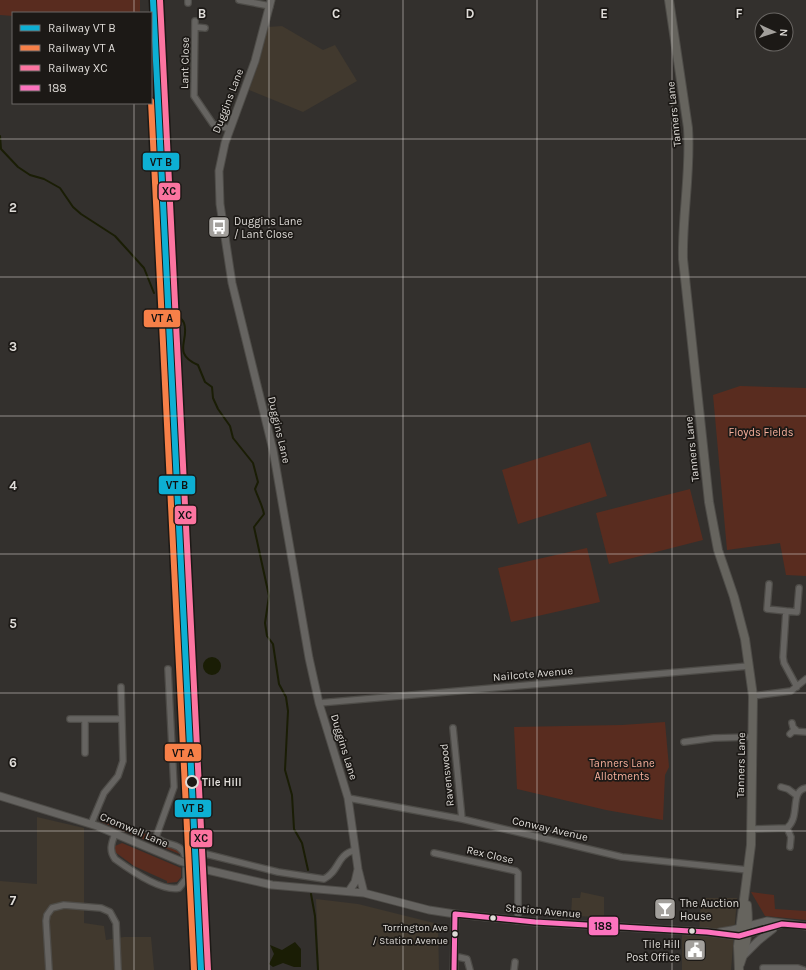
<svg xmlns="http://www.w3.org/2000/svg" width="806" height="970" viewBox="0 0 806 970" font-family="Karla,sans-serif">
  <rect width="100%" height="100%" fill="#33302d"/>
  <path fill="#41392e" d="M282,26L323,50L335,45L357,81L303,112L249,90L260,59L268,27Z
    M37,817L84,828V923L104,926L106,940L124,937H151L154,970H0V881L37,884Z
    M581,892L604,897V917L571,916L572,898H580Z
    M701,898H737L731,970H682V935L699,934Z
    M316,899L358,904L438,924L439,970H319Z"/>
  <path fill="#592c1f" d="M0,0H140V13H13V16L0,15Z
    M740,386L806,388V576L786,575L780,543L727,550L713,395Z
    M590,442L607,496L518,524L502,470Z
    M690,489L703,540L609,564L596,513Z
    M587,548L600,602L511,622L498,568Z
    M665,722L669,767L665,775L663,820L606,810L517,789L514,727L622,725Z
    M99,821L150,835L153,841L177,849L182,855Z
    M122,843L181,868V877L177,882L167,883V881L134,866L115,852V846Z
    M751,892L774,895L775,909L806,911V920L765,916Z"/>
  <path fill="#1a1d05" d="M203 666a9 9 0 1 1 18 0a9 9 0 1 1-18 0Z
    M295,942L301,949V967H294L283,963L273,967L269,964L274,954L270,945L282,950Z"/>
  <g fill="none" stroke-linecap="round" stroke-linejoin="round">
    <path stroke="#1a1d05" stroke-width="2" d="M0,136L1,149L18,167L30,175L44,179L60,188L73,207L81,214L115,236L144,268L154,293
      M171,309C175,313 182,318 184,323C190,340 171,353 198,365L205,382L212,387L213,398L218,409L230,426L233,438L253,463L258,482L255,489C258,498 262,504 264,514L254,527L269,596L265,623L267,636L273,644L279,684L286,697L288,711L285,770L292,795L294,829L302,843L308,870
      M311,894L315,916L318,970"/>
    <g stroke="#4e4c48" stroke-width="8">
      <path id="minor" d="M239,0L270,6
        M188,3V0
        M195,21L194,96L213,124L230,129
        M196,27L205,28
        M769,584L767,609L786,611L783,657L784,663L797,687
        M786,611L797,612L799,588
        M168,669L174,787L156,837C165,847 182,841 185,857
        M753,696L791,691L806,679
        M319,703L749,666
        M70,719H121
        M792,723L793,727L797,731
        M453,728L462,819
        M790,734L793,731L806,732
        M684,742L714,738L753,737
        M85,753V720
        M781,787L788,789L796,795
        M348,798L462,819L622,857L748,870
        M91,824L104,793L118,776L123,761L121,687
        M787,828L791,837L790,847
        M752,829L787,828C801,817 789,791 806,788
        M115,834C111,844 109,851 115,859C130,870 161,892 179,888L186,879V869
        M202,853L278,872L324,879C340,871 336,855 355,850
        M434,853L516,871L518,873V921
        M454,956L467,959L470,970
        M763,968H798L804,970
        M49,970L46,921L47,915L52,908L64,905L101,908L110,912L116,923L118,970
        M514,970L515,962"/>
    </g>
    <g stroke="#4e4c48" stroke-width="9">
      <path id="tertiary" d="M271,0L255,61L225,143L219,171L220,204L232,283L273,450L309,658L319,703L348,798L358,869L364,893
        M0,796L97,826L180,861
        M203,869L272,885L364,893L429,910L455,914L535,922L707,932L739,936L782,924
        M349,891L355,882L358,869
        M720,932L732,930L767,921L806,926
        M744,955L758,941L773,929
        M454,970L455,914"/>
    </g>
    <g stroke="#4e4c48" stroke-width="10">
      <path id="secondary" d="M669,0L688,128C691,172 682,215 683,259L709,502L718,550L734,597L745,639L753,696L751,845L738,946L739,970
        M740,964C747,946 749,924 747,905"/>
    </g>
    <use href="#minor" stroke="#666461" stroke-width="5.5"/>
    <use href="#tertiary" stroke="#666461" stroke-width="7"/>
    <use href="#secondary" stroke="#66645e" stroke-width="8"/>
    <g stroke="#4e4c48" stroke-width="9" stroke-linecap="butt">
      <path id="tertiary-bridge" d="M180,861L203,869"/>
    </g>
    <use href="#tertiary-bridge" stroke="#666461" stroke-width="7"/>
    <g stroke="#1c1916" stroke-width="8">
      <path id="bus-1" d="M454,970L455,914L535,922L707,932L739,936L782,924L806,926"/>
    </g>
    <use href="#bus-1" stroke="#fc73be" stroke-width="5"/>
    <g stroke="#1c1916" stroke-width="9">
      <path id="rail-1" d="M153,0L201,970"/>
    </g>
    <g stroke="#1c1916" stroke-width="9">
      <path id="rail-2" d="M151,101L194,970"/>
    </g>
    <g stroke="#1c1916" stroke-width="9">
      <path id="rail-3" d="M160,0L208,970"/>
    </g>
    <use href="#rail-1" stroke="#0dafd3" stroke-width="6"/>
    <use href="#rail-2" stroke="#f78048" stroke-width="6"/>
    <use href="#rail-3" stroke="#fc74a0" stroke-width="6"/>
  </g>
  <path fill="none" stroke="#dfdcd8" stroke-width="1" stroke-opacity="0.55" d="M134,0V13M269,0V970M403,0V970M537,0V970M672,0V970M134,103V970M0,139H806M0,277H806M0,416H806M0,554H806M0,693H806M0,831H806"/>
  <defs>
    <g id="bus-square" transform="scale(1.15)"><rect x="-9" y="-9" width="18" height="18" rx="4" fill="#a3a09c" stroke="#1c1916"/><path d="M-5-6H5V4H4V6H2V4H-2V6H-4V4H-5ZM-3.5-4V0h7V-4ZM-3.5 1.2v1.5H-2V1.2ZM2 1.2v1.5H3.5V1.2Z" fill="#fff"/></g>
    <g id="bar-square" transform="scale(1.15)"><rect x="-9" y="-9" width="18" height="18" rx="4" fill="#a3a09c" stroke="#1c1916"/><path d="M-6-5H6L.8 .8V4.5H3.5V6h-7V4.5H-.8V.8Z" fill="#fff"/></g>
    <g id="civic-square" transform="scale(1.15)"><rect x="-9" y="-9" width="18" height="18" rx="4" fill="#a3a09c" stroke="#1c1916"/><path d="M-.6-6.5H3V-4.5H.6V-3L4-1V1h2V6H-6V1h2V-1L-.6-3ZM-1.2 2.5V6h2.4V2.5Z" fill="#fff"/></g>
  </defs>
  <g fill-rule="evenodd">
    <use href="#bus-square" x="219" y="227"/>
    <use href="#bar-square" x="665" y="909"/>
    <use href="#civic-square" x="695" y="950"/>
  </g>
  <circle fill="#1c1916" stroke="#dfdcd8" stroke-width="2" cx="192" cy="782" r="6"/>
  <g fill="#dfdcd8" stroke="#1c1916" stroke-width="1.5">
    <circle cx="493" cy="918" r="3.5"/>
    <circle cx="692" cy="931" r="3.5"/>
    <circle cx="455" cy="934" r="3.5"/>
  </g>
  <g text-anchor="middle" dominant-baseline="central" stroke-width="3.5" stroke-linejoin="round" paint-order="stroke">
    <g font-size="10" fill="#dfdcd8" stroke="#1c1916" text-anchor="end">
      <text x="448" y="928">Torrington Ave<tspan x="448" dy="13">/ Station Avenue</tspan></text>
    </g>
    <g font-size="11" fill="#dfdcd8" stroke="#1c1916">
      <text transform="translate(185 63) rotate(-89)">Lant Close</text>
      <text transform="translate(228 101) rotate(-69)">Duggins Lane</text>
      <text transform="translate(674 114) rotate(-96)">Tanners Lane</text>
      <text transform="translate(279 430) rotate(77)">Duggins Lane</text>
      <text transform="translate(692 449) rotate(-96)">Tanners Lane</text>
      <text transform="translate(533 674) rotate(-5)">Nailcote Avenue</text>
      <text transform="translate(344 747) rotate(73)">Duggins Lane</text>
      <text transform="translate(741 765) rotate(-89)">Tanners Lane</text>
      <text transform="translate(447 775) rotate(-96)">Ravenswood</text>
      <text transform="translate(550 829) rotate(13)">Conway Avenue</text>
      <text transform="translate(134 830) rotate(23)">Cromwell Lane</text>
      <text transform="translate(490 855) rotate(13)">Rex Close</text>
      <text transform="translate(543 911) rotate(5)">Station Avenue</text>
    </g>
    <g font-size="11" fill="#dfdcd8" stroke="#1c1916" text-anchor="start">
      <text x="234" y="221">Duggins Lane<tspan x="234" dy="13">/ Lant Close</tspan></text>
      <text x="680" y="903">The Auction<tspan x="680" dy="13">House</tspan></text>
      <text x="680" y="944" text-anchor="end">Tile Hill<tspan x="680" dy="13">Post Office</tspan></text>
    </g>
    <g font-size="11" fill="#f5ae9a" stroke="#1c1916">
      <text x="761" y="432">Floyds Fields</text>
      <text x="622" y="763">Tanners Lane<tspan x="622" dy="13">Allotments</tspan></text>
    </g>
    <g font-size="11" font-weight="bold" fill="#dfdcd8" stroke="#1c1916" text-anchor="start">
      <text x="202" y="782">Tile Hill</text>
    </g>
  </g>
  <g font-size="13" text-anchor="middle" font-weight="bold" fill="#dfdcd8" stroke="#1c1916" stroke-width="3.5" stroke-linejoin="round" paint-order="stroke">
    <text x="202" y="18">B</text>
    <text x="336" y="18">C</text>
    <text x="470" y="18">D</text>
    <text x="604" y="18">E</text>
    <text x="739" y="18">F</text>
    <text x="13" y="212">2</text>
    <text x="13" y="351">3</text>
    <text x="13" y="490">4</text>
    <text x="13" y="628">5</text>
    <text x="13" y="767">6</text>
    <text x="13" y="905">7</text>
  </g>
  <g stroke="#1c1916" stroke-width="1.5">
    <rect x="142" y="152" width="38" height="19" rx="4" fill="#0dafd3"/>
    <rect x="158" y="182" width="23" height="19" rx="4" fill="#fc74a0"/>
    <rect x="143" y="309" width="38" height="19" rx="4" fill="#f78048"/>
    <rect x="158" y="475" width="38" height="20" rx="4" fill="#0dafd3"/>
    <rect x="174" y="505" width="23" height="20" rx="4" fill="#fc74a0"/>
    <rect x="164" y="743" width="38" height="19" rx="4" fill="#f78048"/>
    <rect x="174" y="799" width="38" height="19" rx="4" fill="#0dafd3"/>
    <rect x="190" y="829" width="23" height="19" rx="4" fill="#fc74a0"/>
    <rect x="588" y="916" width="31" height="20" rx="4" fill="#fc73be"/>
  </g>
  <g font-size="11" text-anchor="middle" font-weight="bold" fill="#111">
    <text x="161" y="166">VT B</text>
    <text x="169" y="195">XC</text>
    <text x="162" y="322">VT A</text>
    <text x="177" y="489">VT B</text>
    <text x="185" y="519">XC</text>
    <text x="183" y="757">VT A</text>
    <text x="193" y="812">VT B</text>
    <text x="201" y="842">XC</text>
    <text x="603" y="930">188</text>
  </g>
  <rect x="12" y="12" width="140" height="92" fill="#1c1916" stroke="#6a6764"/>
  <rect x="20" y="25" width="20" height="6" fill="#0dafd3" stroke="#6a6764"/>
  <text x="48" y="32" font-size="12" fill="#dfdcd8">Railway VT B</text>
  <rect x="20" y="45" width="20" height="6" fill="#f78048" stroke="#6a6764"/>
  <text x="48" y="52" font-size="12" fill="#dfdcd8">Railway VT A</text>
  <rect x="20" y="65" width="20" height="6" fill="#fc74a0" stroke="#6a6764"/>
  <text x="48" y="72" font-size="12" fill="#dfdcd8">Railway XC</text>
  <rect x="20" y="85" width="20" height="6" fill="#fc73be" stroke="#6a6764"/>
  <text x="48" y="92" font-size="12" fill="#dfdcd8">188</text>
  <g transform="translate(774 32) rotate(93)"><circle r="19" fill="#1c1916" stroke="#6a6764"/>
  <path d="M0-3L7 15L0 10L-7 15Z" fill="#a3a09c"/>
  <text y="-6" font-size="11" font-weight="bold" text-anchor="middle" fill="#dfdcd8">N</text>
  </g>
</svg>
